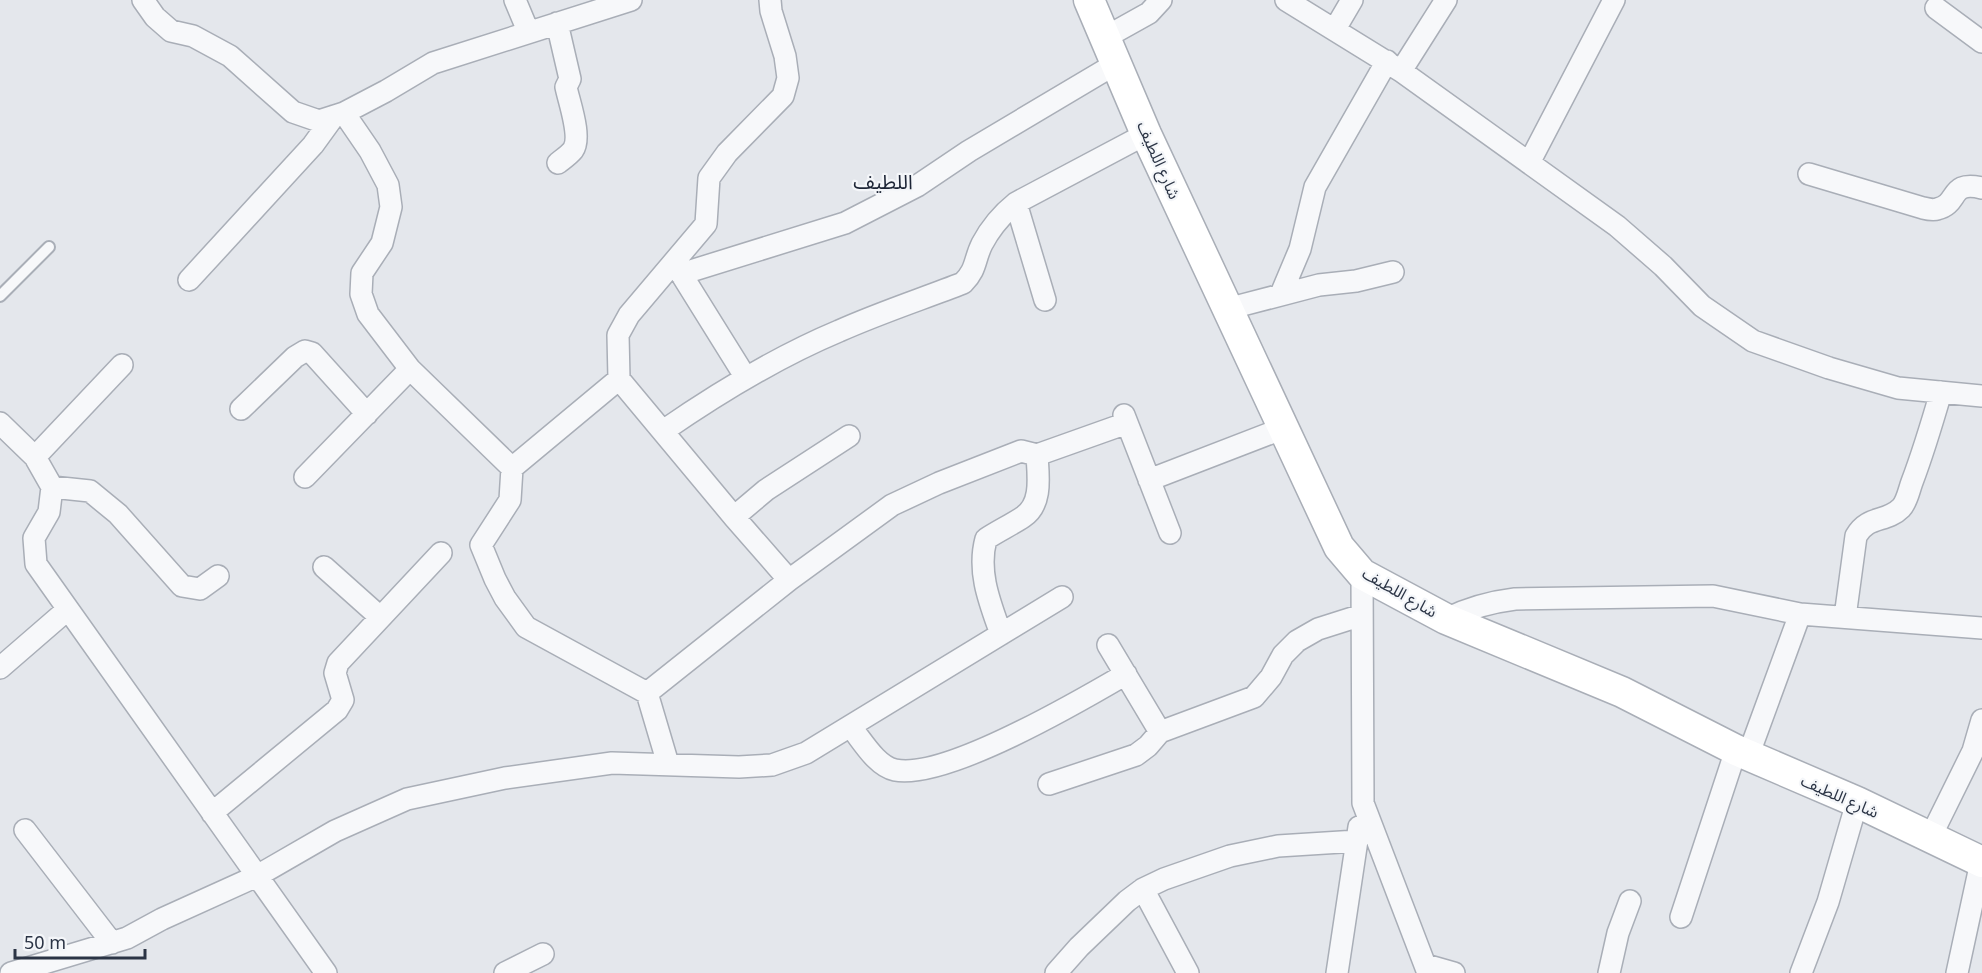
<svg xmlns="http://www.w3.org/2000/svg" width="1982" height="973" viewBox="0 0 1982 973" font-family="'Noto Sans','Noto Sans Arabic',sans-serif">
  <rect width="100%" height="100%" fill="#e4e7ec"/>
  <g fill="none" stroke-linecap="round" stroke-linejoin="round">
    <g stroke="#a9aeb7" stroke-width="14">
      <path id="lane" d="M0,296L49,247"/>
    </g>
    <g stroke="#a9aeb7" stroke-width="24">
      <path id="street" d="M143,0L155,17L171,31L193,36L230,56L293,112L319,121L344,113L386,91L433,63L631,0
        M515,0L528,31
        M770,0L771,11L785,56L788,78L783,96L727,153L709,178L706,224L629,315L618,335L619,379L734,517L789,580
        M1286,0L1401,71L1617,226L1663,266L1702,306L1753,341L1829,368L1898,388L1982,396
        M1936,8L1982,42
        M557,23L570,79L566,87C569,102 582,137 573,150C569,155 563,159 558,163
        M1335,29L1352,0
        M1106,37L1149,13L1161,0
        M1401,71L1446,0
        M344,113L370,151L388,185L391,207L382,243L362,273L361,294L368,314L410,369L512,468
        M1529,163L1614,0
        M1809,174L1923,208C1927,209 1934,210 1937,209C1960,204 1948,180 1982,188
        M1016,203L1045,300
        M675,264L746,378
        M681,274L845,223L917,186L969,151L1117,63
        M189,280L313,145L334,116
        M1281,294L1300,249L1315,187L1387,61
        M1227,309L1319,285L1356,281L1393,272
        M619,379L512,468L510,500L481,545L495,579L505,598L526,627L647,693L668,764
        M241,409L295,357L305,351L312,353L367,414
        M1124,415L1170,533
        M0,423L35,457L52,487L49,512L34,538L36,564L326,973
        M663,431C718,393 777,357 839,331C879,313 922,299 963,283C977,269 974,260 982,244C991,227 1001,215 1016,203L1146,134
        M35,457L122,365
        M305,477L410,369
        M1149,480L1284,428
        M52,487L90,491L118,514L182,586L200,589L218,576
        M734,517L766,490L849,436
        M324,567L380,617
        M1362,574L1363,803L1428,973
        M1845,617L1856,536C1868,515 1886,523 1901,508C1907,502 1909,490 1912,482C1923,453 1932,423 1941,392
        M1446,619C1469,608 1490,602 1515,599L1713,596L1800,614L1982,628
        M1001,634C990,603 977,572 986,539C998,531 1011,525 1023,517C1043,504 1038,475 1037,455
        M1108,645L1160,732
        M0,668L67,610
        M647,693L789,580L892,505L939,483L1021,451L1037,455L1127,423
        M850,726C862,740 876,766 895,770C945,780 1080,701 1126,674
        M1748,756L1800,614
        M1049,784L1136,755L1148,746L1160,732L1254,697L1271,677L1283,655L1297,641L1318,629L1362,615
        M212,813L337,710L343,700L335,673L338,663L441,553
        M25,830L112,943
        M1930,838L1973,751L1982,720
        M1143,889L1188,973
        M1681,917L1736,750
        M1426,965L1454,973
        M11,973L127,938L162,919L257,876L335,831L407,799L505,778L612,763L739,767L772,765L806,753L1062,597
        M505,973L543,954
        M1056,973L1079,947L1127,901L1143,889L1164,879L1230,856L1278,846L1357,841
        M1337,973L1359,827
        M1609,973L1618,933L1630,901
        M1801,973L1828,902L1857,802
        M1957,973L1981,862"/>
    </g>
    <g stroke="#a9aeb7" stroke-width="33">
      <path id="secondary" d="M1089,0L1146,134L1339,547L1362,574L1446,619L1622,692L1736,750L1857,802L1982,862"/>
    </g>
    <use href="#lane" stroke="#f7f8fa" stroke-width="10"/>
    <use href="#street" stroke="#f7f8fa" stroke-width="21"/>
    <use href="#secondary" stroke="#fff" stroke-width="30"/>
  </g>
  <g text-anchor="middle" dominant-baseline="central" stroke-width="4.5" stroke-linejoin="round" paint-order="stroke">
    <g font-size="16" fill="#2b3445" stroke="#f4f6f9">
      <text transform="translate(1159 160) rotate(66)">شارع اللطيف</text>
      <text transform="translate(1400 592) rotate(30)">شارع اللطيف</text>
      <text transform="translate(1840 796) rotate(24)">شارع اللطيف</text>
    </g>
    <g font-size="20" fill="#1d2536" stroke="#f4f6f9">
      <text x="883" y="181">اللطيف</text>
    </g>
  </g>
  <path d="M15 949v9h130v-9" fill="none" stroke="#2b3445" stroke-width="3"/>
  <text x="24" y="949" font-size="18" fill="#2b3445" stroke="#f4f6f9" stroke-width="4.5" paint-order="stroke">50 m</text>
</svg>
